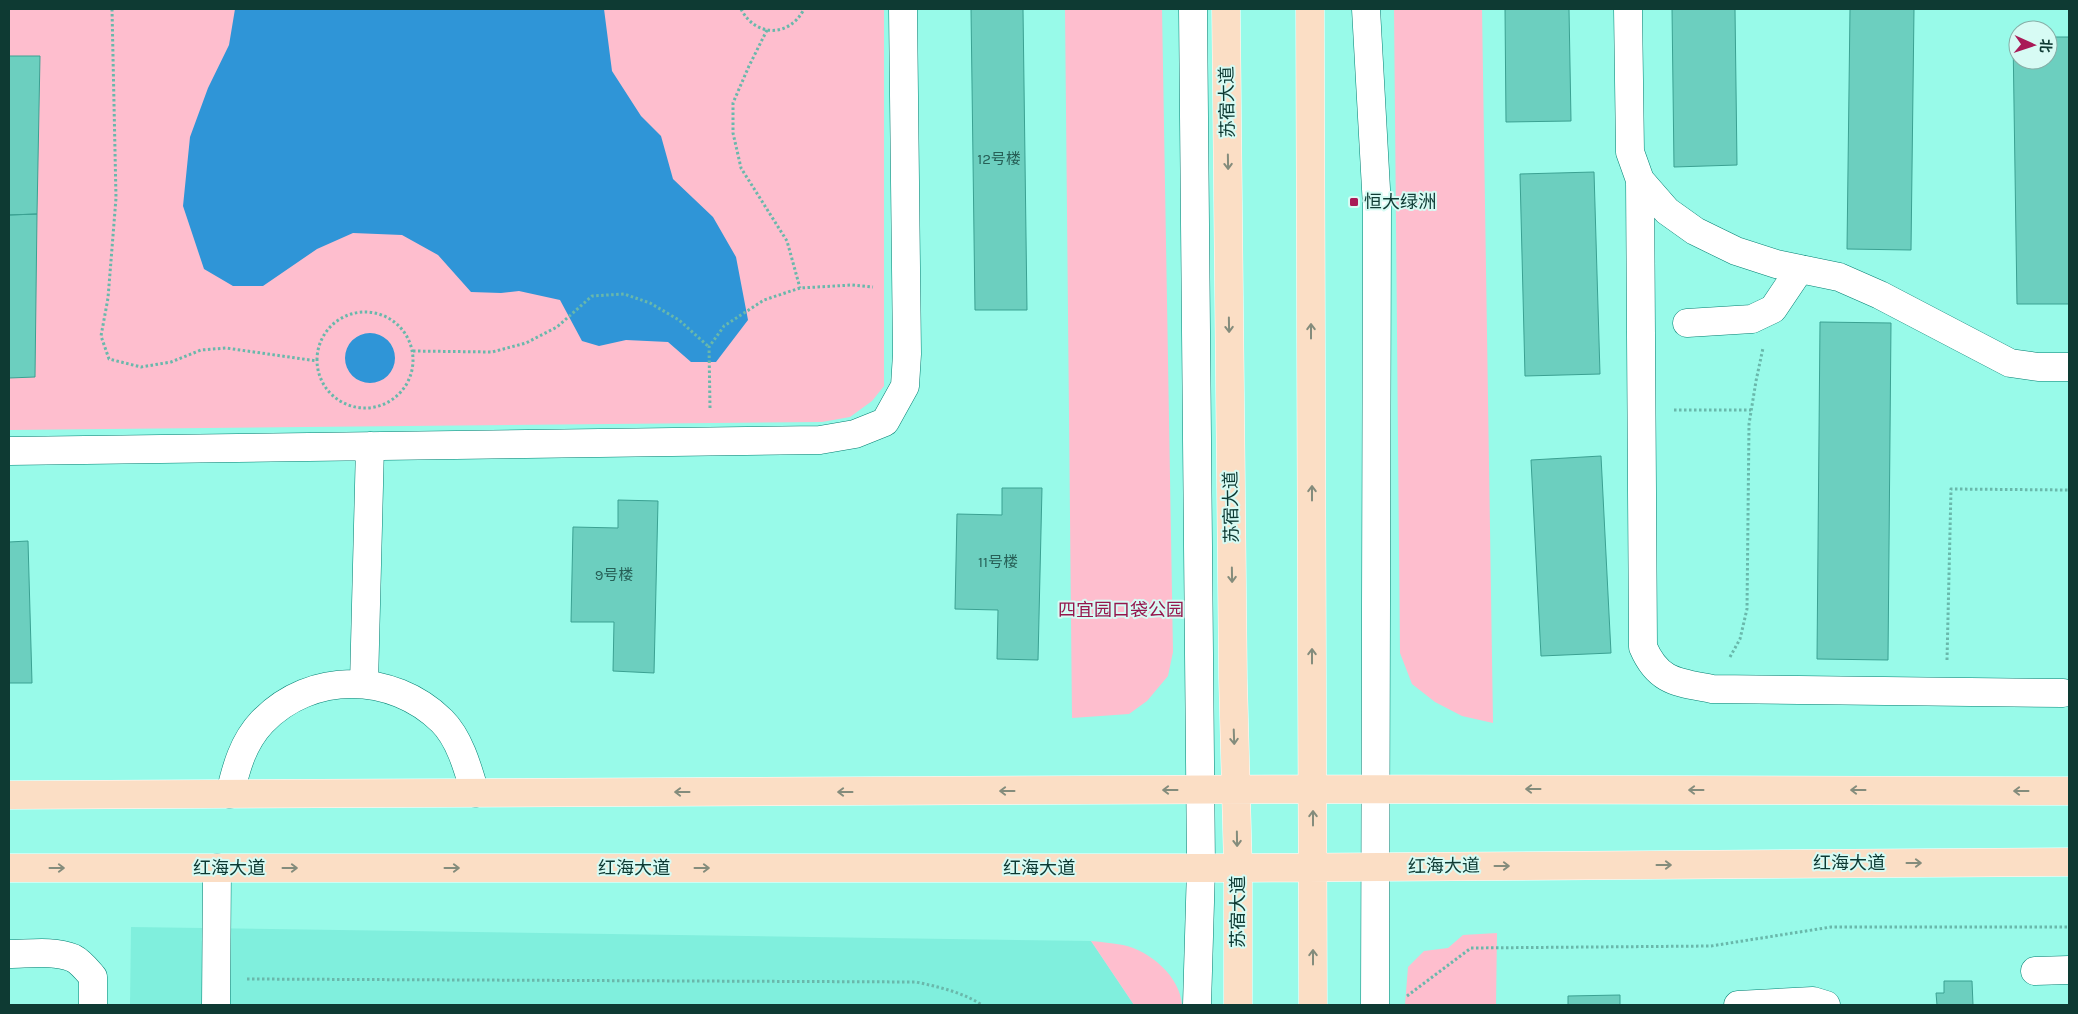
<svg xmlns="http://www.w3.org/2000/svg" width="2078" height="1014" viewBox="0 0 2078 1014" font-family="Karla,'Noto Sans SC',sans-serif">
  <rect width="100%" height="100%" fill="#98fae9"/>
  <path fill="#80efdd" d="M131,927L1091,941L1134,1005H130Z"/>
  <path fill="#febece" d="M9,9H884V386L872,401L850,417L822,422L9,430Z
    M1065,9H1162L1173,652L1168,676L1147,701L1129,714L1072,718Z
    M1394,9H1482L1493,723L1462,716L1435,702L1412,684L1400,653Z
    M1497,933L1496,1005H1405L1408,967L1424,951L1448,948L1463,935Z
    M1091,941C1102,942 1112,943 1123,945C1150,951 1180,976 1182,1005H1134Z"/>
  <path fill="#2f95d7" d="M235,9H604L612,71L641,116L661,136L673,179L713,217L736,257L748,320L716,362H691L668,342L626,340L599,346L582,341L560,300L519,291L501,293L471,292L438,255L402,235L353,233L317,249L263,286H233L204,269L183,206L190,137L208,88L229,45Z
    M345 358a25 25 0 1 1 50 0a25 25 0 1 1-50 0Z"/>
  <path fill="#6ccfbf" stroke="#3ba192" d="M971,9H1023L1027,310H975Z
    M1505,9H1569L1571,121L1506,122Z
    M1672,9H1735L1737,165L1674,167Z
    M1850,9H1914L1911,250L1847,249Z
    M2013,37H2018V60H2048V37H2069V304H2017Z
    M9,56H40L37,214L9,215Z
    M1594,172L1600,374L1525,376L1520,174Z
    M37,214L35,377L9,378V215Z
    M1820,322L1891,323L1888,660L1817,659Z
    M1601,456L1611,653L1541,656L1531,460Z
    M1002,488H1042L1038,660L997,659L998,610L955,609L957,514L1002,515Z
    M618,500L658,501L654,673L613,671L614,622H571L573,527L618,528Z
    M28,541L32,683H9V542Z
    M1944,981H1972L1973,1005H1937L1936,993H1944Z
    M1620,995V1005H1568V996Z"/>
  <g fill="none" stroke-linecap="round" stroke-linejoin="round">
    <g stroke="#007f71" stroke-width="29">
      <path id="minor" d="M1193,9L1201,868L1197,1005
        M1366,9L1377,207L1375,1005
        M1628,9L1630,152L1640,180L1667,211L1695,231L1736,251L1776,264L1839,277L1880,295L2010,363L2038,367H2069
        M1640,180L1643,647C1658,682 1677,682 1712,689L2063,693
        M1687,323L1752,319L1773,309L1800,269
        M9,451L820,440L855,434L885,422L905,386L907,354L903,9
        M364,684L370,446
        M230,794C236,768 243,742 262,722C311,671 392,672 442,721C460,739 468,769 475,793
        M9,954C28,954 54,950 73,958C81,962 87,970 93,977V1005
        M2035,971L2069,970
        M216,1005L217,868
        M1738,1005L1813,1001L1826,1005"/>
    </g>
    <g stroke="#fff" stroke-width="29">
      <path id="major" d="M1226,9L1233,679L1238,868V1005
        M1310,9L1313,1005
        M9,795L1313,789L2069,791
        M9,868H1238L2069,862"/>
    </g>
    <path stroke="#69b8ab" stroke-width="3" stroke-dasharray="2.5 2.5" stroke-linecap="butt" d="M112,9L116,198L108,298L101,336L109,359L141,367L171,362L201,350L226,348L317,361
      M741,9C756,38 790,37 804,9
      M767,30L749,66L733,103V133L741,168L787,241L800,288
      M317 360a48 48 0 1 1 96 0a48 48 0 1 1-96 0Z
      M413,351L492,352L526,343L557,327L592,296L624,294L650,303L679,320L709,347
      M710,408L709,347L724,326L764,300L800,288L852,285L873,287
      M1674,410H1751
      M1730,657L1740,639L1747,609L1749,424L1756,381L1763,348
      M1947,660L1951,489L2069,490
      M247,979L916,982C939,987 962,992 982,1005
      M1407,996L1471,948L1711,946L1831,927H2069"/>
    <use href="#minor" stroke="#fff" stroke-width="28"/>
    <use href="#major" stroke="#fbdec5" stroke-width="28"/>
  </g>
  <defs><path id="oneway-shaft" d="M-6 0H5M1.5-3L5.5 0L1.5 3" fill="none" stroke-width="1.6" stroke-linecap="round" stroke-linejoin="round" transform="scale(1.25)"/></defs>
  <g stroke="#848c7c">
    <use href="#oneway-shaft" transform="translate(1228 162) rotate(89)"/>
    <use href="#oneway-shaft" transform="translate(1229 325) rotate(89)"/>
    <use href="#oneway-shaft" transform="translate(1311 331) rotate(-90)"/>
    <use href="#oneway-shaft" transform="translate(1312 493) rotate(-90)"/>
    <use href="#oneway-shaft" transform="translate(1232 575) rotate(89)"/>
    <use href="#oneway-shaft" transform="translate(1312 656) rotate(-90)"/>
    <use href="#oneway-shaft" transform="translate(1234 737) rotate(88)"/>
    <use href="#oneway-shaft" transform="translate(1533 789) rotate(-180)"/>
    <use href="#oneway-shaft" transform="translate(1170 790) rotate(180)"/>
    <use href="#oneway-shaft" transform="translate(1696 790) rotate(-180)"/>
    <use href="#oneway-shaft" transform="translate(1858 790) rotate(-180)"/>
    <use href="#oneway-shaft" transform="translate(1007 791) rotate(180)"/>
    <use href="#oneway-shaft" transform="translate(2021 791) rotate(-180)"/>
    <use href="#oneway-shaft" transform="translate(682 792) rotate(180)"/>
    <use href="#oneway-shaft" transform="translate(845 792) rotate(180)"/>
    <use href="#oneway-shaft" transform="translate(1313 818) rotate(-90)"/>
    <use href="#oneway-shaft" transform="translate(1237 839) rotate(89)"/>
    <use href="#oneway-shaft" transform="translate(1914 863)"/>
    <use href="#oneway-shaft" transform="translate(1664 865)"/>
    <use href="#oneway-shaft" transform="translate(1502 866)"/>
    <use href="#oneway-shaft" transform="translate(57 868)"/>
    <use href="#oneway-shaft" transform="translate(290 868)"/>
    <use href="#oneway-shaft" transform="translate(452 868)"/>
    <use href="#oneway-shaft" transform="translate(702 868)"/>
    <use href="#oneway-shaft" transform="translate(1313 957) rotate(-90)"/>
  </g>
  <rect fill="#a91a57" stroke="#d7fbf4" stroke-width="2" x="1349" y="197" width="10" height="10" rx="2.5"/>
  <g text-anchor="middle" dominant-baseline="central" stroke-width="4" stroke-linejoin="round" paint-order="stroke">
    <g font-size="15" fill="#265f56">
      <text x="999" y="159">12号楼</text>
      <text x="998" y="562">11号楼</text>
      <text x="614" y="575">9号楼</text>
    </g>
    <g font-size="18" fill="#0e3a33" stroke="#d7fbf4">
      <text transform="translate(1227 102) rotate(-91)">苏宿大道</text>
      <text transform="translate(1231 507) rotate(-91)">苏宿大道</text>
      <text x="1849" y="863">红海大道</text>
      <text transform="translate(1444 866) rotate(-1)">红海大道</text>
      <text x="229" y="868">红海大道</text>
      <text x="634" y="868">红海大道</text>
      <text x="1039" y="868">红海大道</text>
      <text transform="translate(1238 912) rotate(-90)">苏宿大道</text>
    </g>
    <g font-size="18" fill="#0e3a33" stroke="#d7fbf4" text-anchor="start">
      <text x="1364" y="202">恒大绿洲</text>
    </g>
    <g font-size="18" fill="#95164c" stroke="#d7fbf4">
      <text x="1121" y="610">四宜园口袋公园</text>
    </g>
  </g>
  <rect width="2078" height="1014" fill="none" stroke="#0e3a33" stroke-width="20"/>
  <g transform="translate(2033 45) rotate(93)"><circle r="24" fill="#d7fbf4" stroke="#87aea7"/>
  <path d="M0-4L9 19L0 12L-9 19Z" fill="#a91a57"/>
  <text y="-8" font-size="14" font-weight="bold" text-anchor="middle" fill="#0e3a33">北</text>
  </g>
</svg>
